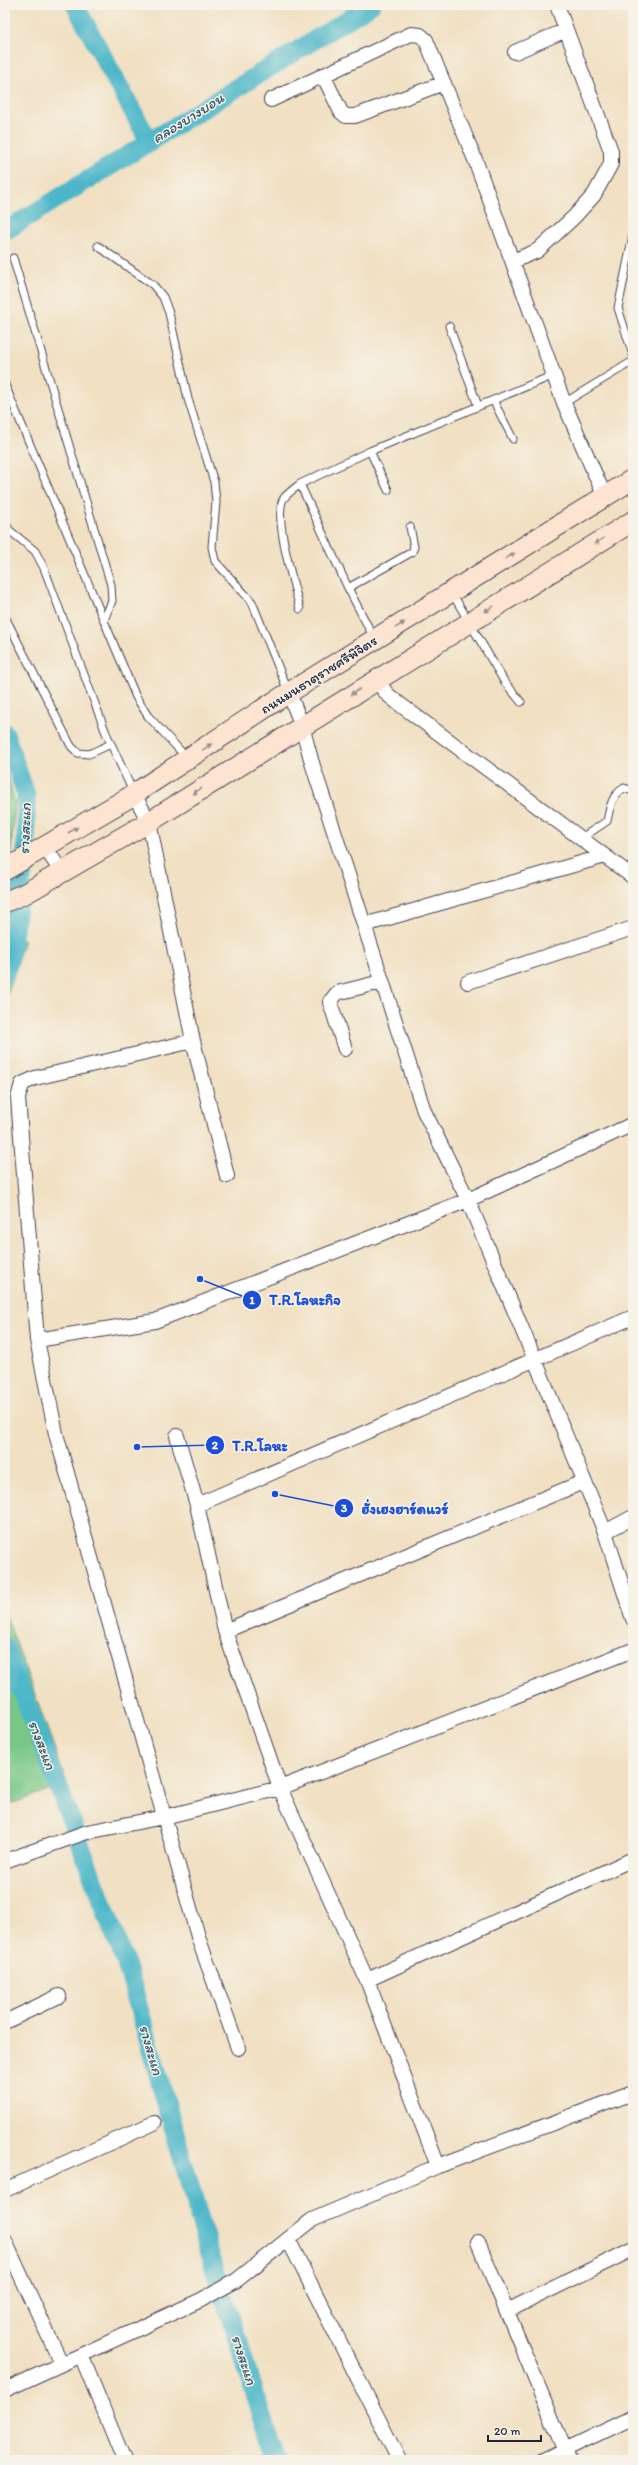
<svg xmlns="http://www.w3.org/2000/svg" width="638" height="2465" viewBox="0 0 638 2465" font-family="Itim,'Playpen Sans Thai',sans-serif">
  <rect width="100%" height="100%" fill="#f7f3e8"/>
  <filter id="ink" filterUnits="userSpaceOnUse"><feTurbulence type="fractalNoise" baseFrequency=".025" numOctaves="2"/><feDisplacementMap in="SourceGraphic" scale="8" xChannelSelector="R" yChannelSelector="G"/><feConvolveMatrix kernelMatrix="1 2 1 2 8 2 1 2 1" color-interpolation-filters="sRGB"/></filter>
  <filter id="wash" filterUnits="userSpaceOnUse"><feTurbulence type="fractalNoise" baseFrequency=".012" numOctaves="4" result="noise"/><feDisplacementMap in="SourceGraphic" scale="16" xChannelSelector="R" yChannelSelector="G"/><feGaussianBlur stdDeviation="0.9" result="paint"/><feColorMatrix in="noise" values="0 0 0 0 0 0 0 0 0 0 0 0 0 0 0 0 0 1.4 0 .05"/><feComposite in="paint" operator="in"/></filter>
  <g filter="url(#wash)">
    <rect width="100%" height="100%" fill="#f1e0c2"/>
    <path fill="#79c787" stroke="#4e7461" d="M5,765L15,805L10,859L5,862Z
      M24,940L5,1002V952Z
      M5,1613L67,1783L5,1806Z"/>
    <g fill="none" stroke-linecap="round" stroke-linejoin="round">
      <path stroke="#4db7c9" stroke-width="19" d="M75,5L150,143
        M5,231L371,5
        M5,733L26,795V851L9,962L5,974
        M5,1647L128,1970L208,2248L276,2460"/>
    </g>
  </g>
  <g filter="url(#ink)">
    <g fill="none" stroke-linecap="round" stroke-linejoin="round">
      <g stroke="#413e4f" stroke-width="9">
        <path id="lane" d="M633,235L618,308L633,355
          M98,246L153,285L163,297L169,313L188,399L214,482L216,502L212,547L215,561L252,602L288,691
          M13,258L111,585L112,601L104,620
          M449,326L478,406
          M5,385L136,697L148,716L187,758
          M493,400L513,439
          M564,403L633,361
          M370,451L388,490
          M300,484C295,488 288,493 284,498C272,514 295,588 300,609
          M5,521L9,530L35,551L44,568L106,733L133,792
          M348,588L300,484L370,451L554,375
          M452,593L504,681L521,702
          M5,617L71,746L78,753L89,754L111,744
          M374,638L348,588L412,552L414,547L410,527
          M580,839L607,821C610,807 611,796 624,788L633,791"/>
      </g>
      <g stroke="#413e4f" stroke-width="16">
        <path id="street" d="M515,52L566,30
          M323,75L341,112L346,116H355L444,83
          M271,100L411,34L420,35L426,40L476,162L564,403L605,497
          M513,261L537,251L574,217L594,195L605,175L611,164V151L557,5
          M376,679L387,694L398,703L633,877
          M289,693L302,726L312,763L424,1111L468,1200L535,1360L605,1532L633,1619
          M134,794L149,822L193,1041L227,1176
          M44,846L61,871
          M364,925L605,856
          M468,982L633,928
          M193,1041L35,1078L22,1084L18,1098L37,1340L56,1434L199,1940L238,2048
          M345,1049L330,1002L337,993L381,982
          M37,1340L155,1321L468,1200L633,1124
          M177,1436L197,1505L225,1631L280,1788L367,1980L438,2166
          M197,1505L633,1317
          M605,1532L633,1517
          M225,1631L583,1482
          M5,1861L87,1832L164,1817L280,1788L633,1650
          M367,1980L633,1859
          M5,2022L59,1996
          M5,2190L154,2123
          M288,2239L399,2460
          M5,2241L61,2363
          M478,2242L569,2460
          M507,2311L633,2249
          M81,2355L124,2460
          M5,2390L201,2300L237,2280L312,2220L438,2166L633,2093
          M543,2460L633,2417"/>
      </g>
      <g stroke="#413e4f" stroke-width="22">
        <path id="secondary" d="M5,870L128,798L274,702L633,479
          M5,902L26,893L149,822L633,521"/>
      </g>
      <use href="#lane" stroke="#fff" stroke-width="7"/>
      <use href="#street" stroke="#fff" stroke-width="14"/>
      <use href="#secondary" stroke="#fde4d1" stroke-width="20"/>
    </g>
    <defs><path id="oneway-solid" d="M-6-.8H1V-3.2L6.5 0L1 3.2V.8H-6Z"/></defs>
    <g fill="#9a8d8e">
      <use href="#oneway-solid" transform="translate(599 541) rotate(149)"/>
      <use href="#oneway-solid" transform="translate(510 556) rotate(-32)"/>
      <use href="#oneway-solid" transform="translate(489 609) rotate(148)"/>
      <use href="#oneway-solid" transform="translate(400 625) rotate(-32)"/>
      <use href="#oneway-solid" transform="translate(355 692) rotate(147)"/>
      <use href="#oneway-solid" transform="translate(207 747) rotate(-34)"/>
      <use href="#oneway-solid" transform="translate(197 791) rotate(148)"/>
      <use href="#oneway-solid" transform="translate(73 830) rotate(-30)"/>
    </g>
  </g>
  <g text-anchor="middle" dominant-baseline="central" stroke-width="3" stroke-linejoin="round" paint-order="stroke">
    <g font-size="14" fill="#22223b" stroke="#f7f3e8">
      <text transform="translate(319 675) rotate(-32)">ถนนมนธาตุราชศรีพิจิตร</text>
    </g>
    <g font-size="15" font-style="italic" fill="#31566d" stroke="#f7f3e8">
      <text transform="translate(188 118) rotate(-32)">คลองบางบอน</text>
      <text transform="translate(25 829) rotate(-88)">รางสะแก</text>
      <text transform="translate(42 1745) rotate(69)">รางสะแก</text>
      <text transform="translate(151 2050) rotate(74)">รางสะแก</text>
      <text transform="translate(244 2360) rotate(72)">รางสะแก</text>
    </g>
  </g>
  <path fill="none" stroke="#1d4ed8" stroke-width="1.5" d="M200 1279L252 1300M137 1447L215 1445M275 1494L344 1508"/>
  <g fill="#1d4ed8" stroke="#f7f3e8" stroke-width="1.5">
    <circle cx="200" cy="1279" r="4"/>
    <circle cx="137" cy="1447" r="4"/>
    <circle cx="275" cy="1494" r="4"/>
    <circle cx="252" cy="1300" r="10"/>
    <circle cx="215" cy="1445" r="10"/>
    <circle cx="344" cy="1508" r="10"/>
  </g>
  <g font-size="12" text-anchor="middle" font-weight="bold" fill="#fff">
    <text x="252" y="1304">1</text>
    <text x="215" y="1449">2</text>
    <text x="344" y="1512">3</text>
  </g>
  <g font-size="15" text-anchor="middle" font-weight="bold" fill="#1d4ed8" stroke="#f7f3e8" stroke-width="3" stroke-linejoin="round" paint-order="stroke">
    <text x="305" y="1305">T.R.โลหะกิจ</text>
    <text x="260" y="1451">T.R.โลหะ</text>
    <text x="405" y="1514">ฮั่งเฮงฮาร์ดแวร์</text>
  </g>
  <rect width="638" height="2465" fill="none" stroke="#f7f3e8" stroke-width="20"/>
  <path d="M488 2435v6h53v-6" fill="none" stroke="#22223b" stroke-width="2"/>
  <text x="494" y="2435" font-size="12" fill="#22223b" stroke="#f7f3e8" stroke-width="3" paint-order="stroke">20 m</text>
</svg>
